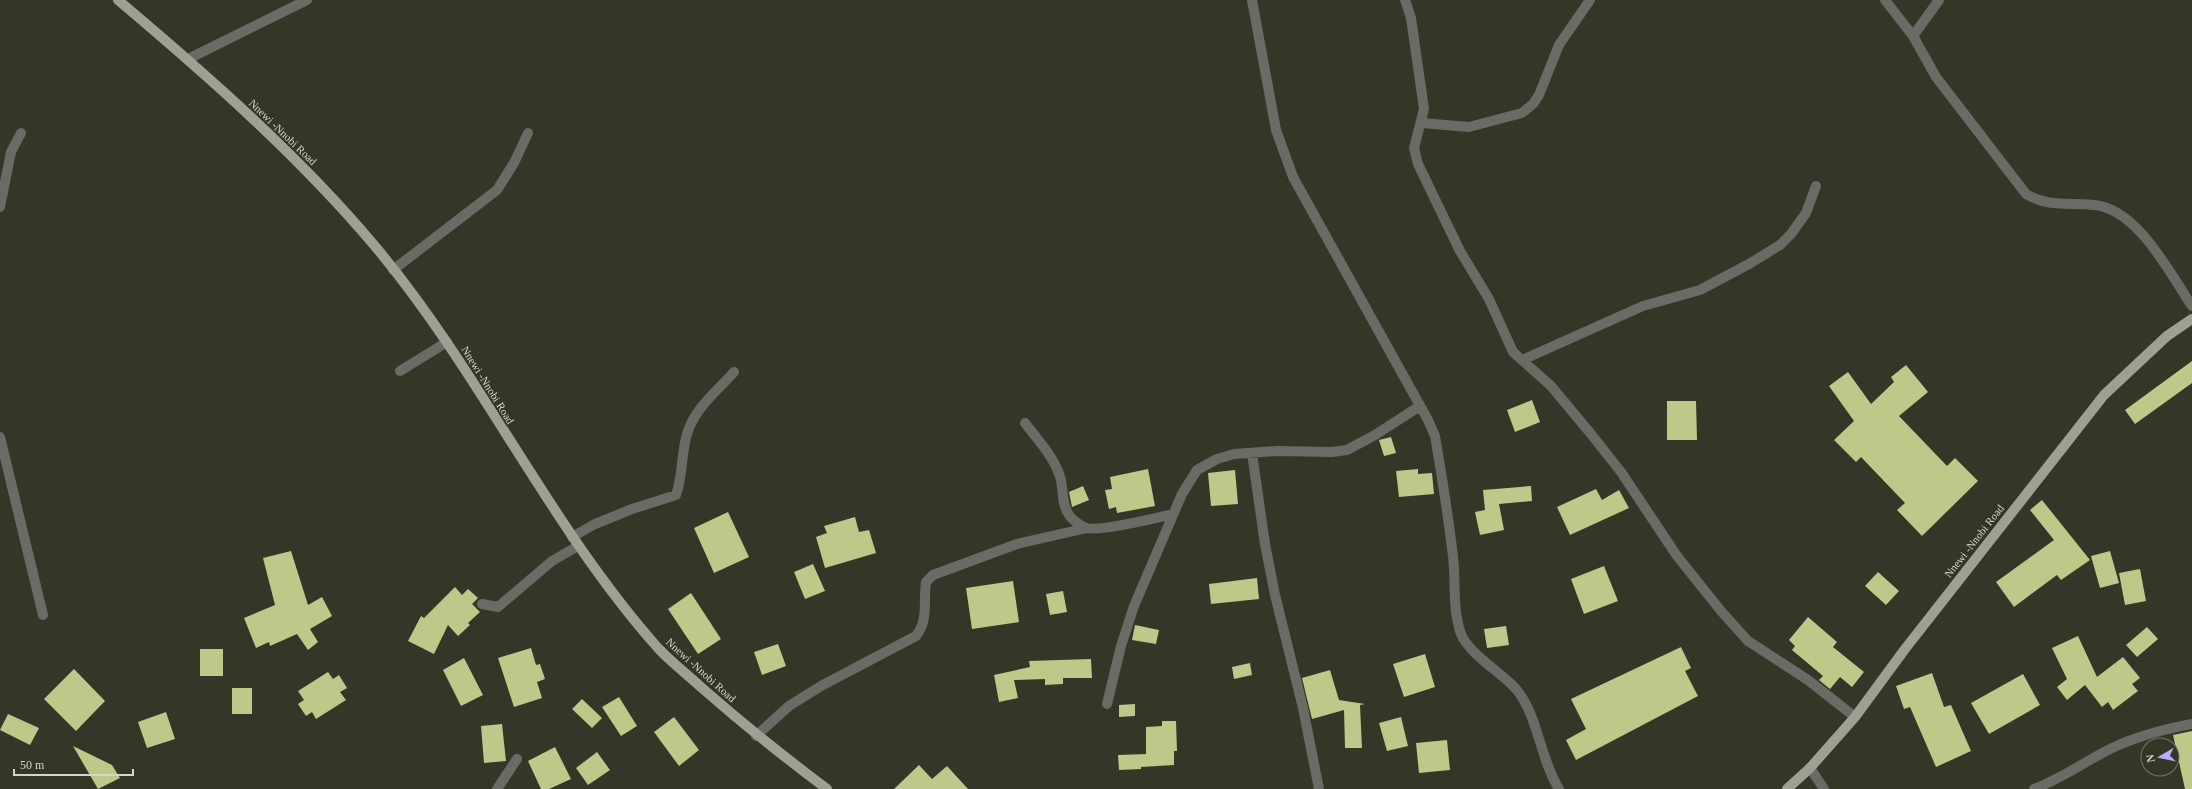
<svg xmlns="http://www.w3.org/2000/svg" width="2192" height="789" viewBox="0 0 2192 789" font-family="Georgia,serif">
  <rect width="100%" height="100%" fill="#343628"/>
  <path fill="#bfc789" d="M2192,361V383L2135,424L2125,410Z
    M1906,365L1928,392L1899,416L1947,466L1955,458L1978,481L1922,536L1897,510L1905,503L1861,457L1856,462L1834,440L1854,421L1829,386L1848,372L1871,404L1894,382L1891,377Z
    M1532,400L1540,422L1515,432L1507,410Z
    M1667,401H1696L1697,440H1667Z
    M1391,437L1396,453L1384,456L1379,440Z
    M1148,469L1155,506L1117,513L1116,507L1109,509L1105,490L1112,489L1110,477Z
    M1418,469V474L1432,473L1434,494L1399,497L1396,471Z
    M1235,470L1238,504L1211,506L1208,473Z
    M1083,486L1089,500L1072,507L1069,492Z
    M1531,486L1532,501L1499,504L1504,530L1480,535L1475,512L1485,510L1483,490Z
    M1596,489L1602,500L1619,490L1629,508L1570,535L1557,507Z
    M2042,500L2090,560L2061,580L2057,575L2014,607L1996,582L2054,540L2030,510Z
    M728,512L749,557L714,573L694,528Z
    M855,517L859,532L869,530L876,553L825,568L816,537L827,533L824,526Z
    M291,551L308,605L322,597L332,616L310,629L318,642L308,650L297,634L270,646L269,642L256,648L244,618L275,605L263,558Z
    M2110,551L2119,583L2100,588L2091,556Z
    M813,564L825,591L805,599L794,572Z
    M1604,566L1618,601L1584,614L1571,579Z
    M2140,569L2146,601L2125,605L2119,573Z
    M1878,572L1899,591L1886,605L1865,586Z
    M1257,578L1259,599L1211,604L1209,584Z
    M1013,581L1019,622L972,629L966,588Z
    M455,587L462,595L468,589L478,598L472,604L480,612L468,623L470,625L458,636L448,625L434,654L408,641L421,616L424,618Z
    M1063,591L1067,612L1050,615L1046,594Z
    M691,593L721,639L698,654L668,609Z
    M1808,617L1837,642L1833,647L1864,672L1852,687L1840,677L1830,689L1819,680L1823,676L1792,650L1795,646L1789,640Z
    M1135,625L1159,630L1156,644L1132,640Z
    M1506,626L1509,645L1487,648L1484,629Z
    M2147,627L2158,639L2137,657L2126,645Z
    M2078,636L2097,677L2123,657L2140,678L2132,684L2138,691L2113,710L2108,702L2102,707L2085,685L2067,700L2057,687L2067,679L2052,648Z
    M778,644L786,666L762,675L754,652Z
    M1681,647L1691,668L1685,671L1698,696L1576,760L1566,740L1586,729L1571,699Z
    M531,648L536,665L540,664L545,679L537,682L542,698L514,707L498,658Z
    M200,649H223V676H200Z
    M1425,654L1435,687L1404,697L1393,664Z
    M464,658L483,695L461,706L443,670Z
    M1091,659L1092,678H1063V684L1045,685V679L1014,680L1018,698L999,702L994,675L1030,667L1029,661Z
    M1250,663L1252,675L1234,679L1232,667Z
    M74,669L105,701L76,731L44,699Z
    M1330,670L1339,700L1365,704L1360,705L1362,748H1345L1344,710L1312,719L1302,678Z
    M328,672L333,679L339,675L347,688L340,692L346,700L316,719L312,712L306,716L298,704L304,700L298,691Z
    M1932,673L1944,707L1951,705L1971,751L1936,767L1910,707L1904,709L1896,686Z
    M2023,674L2040,705L1989,734L1971,703Z
    M232,688H252V714H232Z
    M619,697L637,726L621,736L602,707Z
    M582,699L602,718L592,728L572,709Z
    M1135,704V716L1119,717V705Z
    M166,712L175,739L147,748L138,722Z
    M8,714L39,728L30,745L0,730Z
    M674,717L699,750L679,766L654,732Z
    M1401,717L1408,746L1387,751L1379,723Z
    M1162,721H1176L1177,751H1174V765L1141,767V769L1119,770L1118,755L1146,754V727L1162,726Z
    M502,724L506,761L484,763L481,726Z
    M2192,731V789H2185L2173,735Z
    M1447,740L1450,770L1419,773L1416,743Z
    M73,746L112,765L120,778L98,789Z
    M555,747L571,779L549,789H541L528,761Z
    M597,752L610,770L588,785L576,768Z
    M919,765L932,779L947,766L968,789H894Z"/>
  <g fill="none" stroke-linecap="round" stroke-linejoin="round">
    <path stroke="#696b64" stroke-width="10" d="M1252,0L1276,130L1293,177L1428,420L1435,436C1442,476 1448,516 1453,556C1456,582 1452,608 1461,634C1469,654 1502,673 1516,689C1538,715 1540,759 1559,789
      M1405,0L1411,18L1424,109L1414,148L1418,164L1460,251L1489,299L1513,352L1551,386L1591,434L1621,472L1677,556L1721,611L1748,641L1808,680L1855,717
      M1885,0L1913,36L1936,77L2026,194C2049,208 2069,202 2095,205C2138,210 2169,272 2192,306
      M1913,36L1939,0
      M188,59L307,0
      M1422,123L1469,127L1522,113L1533,104L1539,95L1559,45L1590,0
      M0,207L11,152L21,133
      M393,270L497,190L514,163L528,133
      M1522,360L1643,306L1700,290L1749,264L1780,245L1791,234L1806,213L1816,186
      M400,371L447,342
      M1025,423C1038,440 1056,459 1061,480C1063,491 1062,505 1069,515C1072,520 1081,526 1086,528C1100,532 1156,518 1173,514
      M0,437L43,615
      M1252,453L1265,544L1275,595L1303,708L1319,789
      M572,537L595,524L632,509L676,495C683,476 681,454 687,434C694,409 717,391 734,372
      M482,604L498,607L552,561L578,546
      M1107,704L1121,646L1134,606L1182,494L1197,470L1217,459L1234,454L1277,451L1332,452L1347,450L1375,435L1420,406
      M756,736L789,706L821,686L916,636C929,620 923,601 926,582L933,575L1017,544L1087,528
      M1810,768L1824,789
      M497,789L517,759
      M2034,789C2061,779 2084,762 2110,749C2135,737 2165,729 2192,724"/>
    <path stroke="#9da092" stroke-width="10" d="M118,0C208,76 298,155 374,245C480,371 548,524 658,648C671,662 688,675 702,688C743,724 783,756 827,789
      M1787,789L1810,768L1855,717L1905,649L2104,395L2167,336L2192,319"/>
  </g>
  <g text-anchor="middle" dominant-baseline="central" stroke-width="4" stroke-linejoin="round" paint-order="stroke">
    <g font-size="11" fill="#d4d6cd" stroke="#343628">
      <text transform="translate(283 132) rotate(44)">Nnewi -Nnobi Road</text>
      <text transform="translate(488 385) rotate(58)">Nnewi -Nnobi Road</text>
      <text transform="translate(1974 541) rotate(-52)">Nnewi -Nnobi Road</text>
      <text transform="translate(701 670) rotate(42)">Nnewi -Nnobi Road</text>
    </g>
  </g>
  <g transform="translate(2160 757) rotate(261)"><circle r="19" fill="#343628" stroke="#74766a"/>
  <path d="M0-3L7 15L0 10L-7 15Z" fill="#bcaaf6"/>
  <text y="-6" font-size="11" font-weight="bold" text-anchor="middle" fill="#d4d6cd">N</text>
  </g>
  <path d="M14 769v6h119v-6" fill="none" stroke="#d4d6cd" stroke-width="2"/>
  <text x="20" y="769" font-size="12" fill="#d4d6cd" stroke="#343628" stroke-width="3" paint-order="stroke">50 m</text>
</svg>
